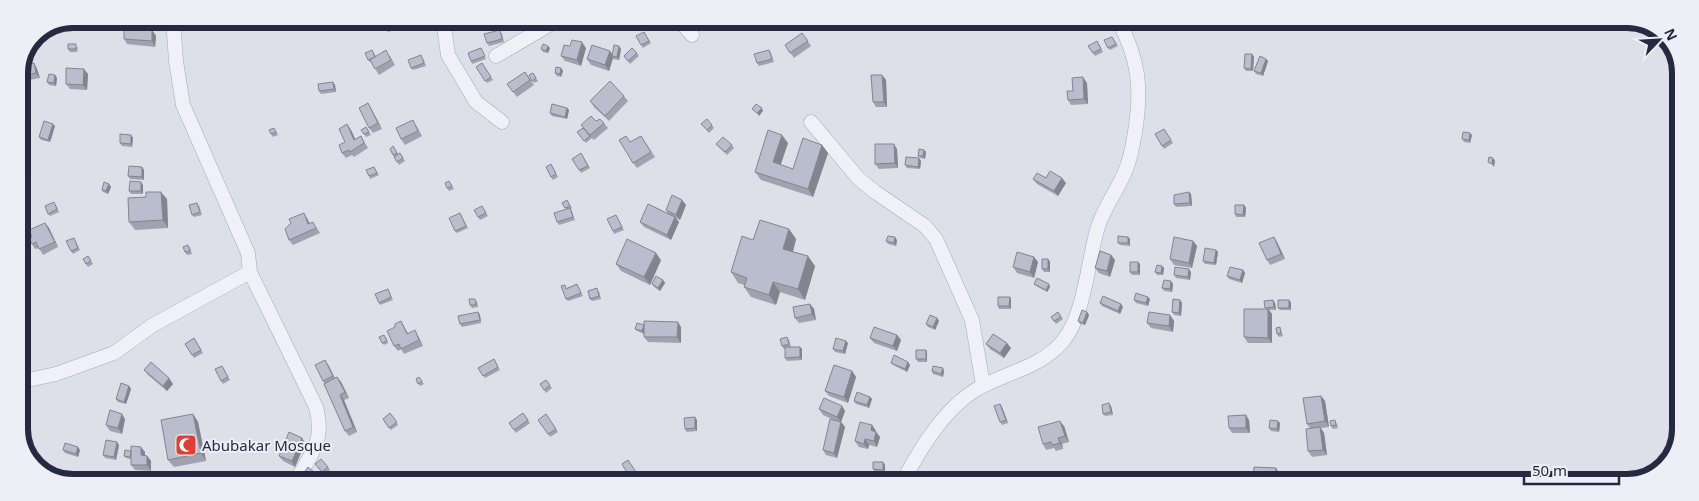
<svg xmlns="http://www.w3.org/2000/svg" width="1699" height="501" viewBox="0 0 1699 501" font-family="'Noto Sans',sans-serif">
  <rect width="100%" height="100%" fill="#dddfe9"/>
  <g fill="none" stroke-linecap="round" stroke-linejoin="round">
    <g stroke="#a6a8b7" stroke-width="15">
      <path id="minor" d="M173,19L176,61L183,105L248,253L250,272L316,407C325,441 312,452 296,481
        M443,19L448,55L476,102L502,122
        M678,19L692,35
        M496,56L559,19
        M811,122L859,179L875,192L925,226L936,239L972,320L983,385
        M19,382L56,374L114,353L153,325L250,272
        M903,481C921,447 948,402 985,385C1012,371 1042,366 1063,341C1084,316 1088,262 1097,230C1103,207 1118,191 1126,169C1131,158 1133,144 1135,132C1142,89 1139,59 1118,20"/>
    </g>
    <use href="#minor" stroke="#f0f1f7" stroke-width="14"/>
  </g>
  <path fill="#a0a3af" d="M419,19H427L422,22Z
    M810,20H829L814,25Z
    M395,21L398,29L388,32L386,30Z
    M120,22V26H115L113,24Z
    M147,30H152L156,36L155,47L127,44L124,39Z
    M644,32L651,43L643,48L641,45Z
    M502,33L504,42L489,46L487,43Z
    M802,33L811,46L794,58L785,45Z
    M1112,37L1118,46L1110,50L1108,48Z
    M1099,44L1103,52L1095,56L1088,46Z
    M570,46L586,48L581,66L565,61L561,56Z
    M78,47L77,52H70L68,49Z
    M481,48L486,59L472,64L471,61Z
    M550,48L548,53L543,52L541,49Z
    M621,49L619,60L613,59V58L609,71L591,65L587,59L610,51L612,54Z
    M372,50L376,56H390L395,65L379,75L371,62H370L368,60Z
    M769,50L771,53L774,62L759,66L757,63Z
    M637,53L639,56L630,64L624,56Z
    M1252,54L1254,57L1253,71H1246L1244,68Z
    M423,58L426,66L413,70L411,68Z
    M1266,59L1268,61L1263,76L1256,74L1254,71Z
    M34,63L37,69L40,78L29,80V84L20,86L19,85V72L30,64Z
    M482,63L493,80L487,83L476,67Z
    M561,68L563,71L561,77L557,76L555,73Z
    M525,72L534,85L517,97L507,84Z
    M533,73L538,81L534,83L529,75Z
    M88,74L87,90L70,89L66,84Z
    M55,75L57,78L56,86L49,85L47,82Z
    M882,75L886,80L887,107H876L873,102Z
    M333,82L335,85L336,92L321,94L319,91Z
    M1087,83L1088,104L1071,105L1068,100Z
    M624,96L628,101L609,121L594,107L590,101Z
    M368,103L382,129L373,133L369,128Z
    M567,108L569,110L567,119L552,116L550,113Z
    M596,121L604,123L608,128L594,140L591,137L592,138L586,143L577,132Z
    M347,124L351,130L355,139L361,136L368,148L354,157L352,155L346,158L342,153L345,142Z
    M701,124L712,125L714,128L709,133Z
    M416,125L422,136L405,145L401,139Z
    M55,126L50,142L41,140L39,137Z
    M1164,129L1173,143L1164,149L1155,134Z
    M368,130L371,135L366,137L364,134Z
    M276,131L278,135L273,137L271,134Z
    M131,135L133,138L132,147L122,146L120,143Z
    M1472,135L1470,143L1464,142L1462,139Z
    M641,136L655,157L637,168L633,163L631,142Z
    M788,143L780,165L793,169L822,145L828,153L813,197L761,180L755,172Z
    M716,144L732,145L734,148L727,155Z
    M393,146L398,154L400,153L405,161L399,165L393,155Z
    M897,149L898,168L879,169L875,164Z
    M924,150L926,152L925,159L920,158L918,156Z
    M581,153L590,168L581,173L572,159Z
    M921,161L920,169L907,168L905,165Z
    M551,164L558,177L553,180L551,177Z
    M142,167L144,170V180L130,179L128,176Z
    M374,167L379,175L370,179L369,176Z
    M1046,178L1066,183L1058,196L1037,184L1033,179Z
    M449,181L454,189L449,191L447,188Z
    M109,184L111,187L108,194L103,192L102,190Z
    M143,185V194H131L129,191Z
    M1189,192L1191,194L1192,206L1176,207L1174,204Z
    M167,199L168,228L135,230L129,222Z
    M567,200L572,208L571,209L572,211L575,220L559,225L557,222L566,209L562,203Z
    M682,200L686,205L680,220L676,218L679,222L671,240L644,227L640,222L668,214L666,210Z
    M56,205L59,212L50,216L48,214Z
    M199,205L202,215L194,217L192,215Z
    M1244,205L1246,208L1245,217H1236L1235,214Z
    M482,206L488,216L480,220L478,217Z
    M460,213L468,228L457,233L455,231Z
    M616,215L624,230L614,234L613,231Z
    M307,218L310,224L317,228L320,233L293,245L289,240Z
    M45,223L49,228L58,247L43,255L39,248L35,249L32,244V237Z
    M789,229L796,239L793,252L815,266L805,300L780,292L776,305L751,297L744,287V285L738,283L731,272L753,240Z
    M1128,237L1130,239V246L1120,245L1118,243Z
    M1274,237L1277,242L1285,259L1270,265L1267,260Z
    M74,238L80,250L73,254L71,251Z
    M897,240L896,246L888,244L886,241Z
    M1193,241L1197,246L1192,268L1174,265L1170,259Z
    M188,245L190,248L192,254L187,255L185,252Z
    M1216,250L1218,252L1216,265L1205,264L1203,261Z
    M1111,255L1115,260L1110,277L1099,273L1095,268Z
    M88,256L93,264L88,267L83,259Z
    M1034,257L1038,262L1034,278L1017,273L1013,267Z
    M1048,259L1050,262V272H1044L1042,269Z
    M661,260L650,285L621,271L616,264Z
    M19,261H20L22,263L27,273L20,277L19,275Z
    M1140,264V275H1132L1130,272Z
    M1162,266L1164,268L1163,275H1157L1155,272Z
    M1243,270L1245,273L1242,283L1229,279L1227,276Z
    M1191,272L1190,280L1176,278L1174,275Z
    M663,280L665,283L660,291L654,287L652,284Z
    M1171,281L1173,284L1172,292L1164,291L1162,288Z
    M577,284L583,296L568,301L566,299L567,288Z
    M1034,284L1050,287L1047,292L1036,286Z
    M389,291L393,300L380,305L379,303Z
    M599,291L601,299L592,301L590,299Z
    M1010,297L1011,300V309H999L998,306Z
    M1150,299L1148,306L1136,303L1134,300Z
    M1180,300L1182,303L1181,316L1174,315L1172,312Z
    M1273,300L1275,303L1276,310H1269L1272,314V343H1248L1244,337L1266,309L1265,308Z
    M477,301L478,307L472,308L470,305Z
    M1291,302V310H1280L1278,308Z
    M1100,303L1123,307L1120,314L1102,306Z
    M810,304L814,309L816,320L799,323L795,318Z
    M478,312L480,315L481,323L462,327L460,324Z
    M1058,312L1063,319L1056,324L1051,317Z
    M1087,312L1089,315L1085,325L1080,324L1078,321Z
    M1170,315L1174,321L1173,332L1151,328L1147,323Z
    M937,318L939,321L935,330L928,327L926,324Z
    M401,321L408,333L418,336L423,346L404,354L401,349L398,351L394,346L395,327Z
    M644,325L681,327V343L648,342L644,337V332V334L637,331L635,329Z
    M1281,330L1283,336L1279,337L1277,334Z
    M897,335L901,340L897,351L874,343L870,338Z
    M386,337L388,343L384,345L382,343Z
    M194,338L203,353L194,358L185,344Z
    M789,339L791,347H800L802,349V360L787,361L785,358V349H784L782,346Z
    M848,343L845,354L835,352L833,349Z
    M986,344L1011,348L1004,358L990,349Z
    M926,350L927,353V362H918L916,359Z
    M19,351L22,353L25,361L19,364Z
    M494,359L500,370L485,378L478,368Z
    M325,360L335,378L337,377L341,382L349,398L344,400L357,432L349,436L345,431L323,381Z
    M908,362L910,365L907,372L893,365L891,363Z
    M222,366L230,380L223,384L221,381Z
    M144,370L173,384L167,391L148,375Z
    M852,371L856,377L848,403L829,396L825,391Z
    M932,371H944L943,377L933,374Z
    M419,377L424,384L420,386L416,379Z
    M546,380L552,388L546,393L540,384Z
    M129,386L131,389L126,404L118,402L116,399Z
    M1321,396L1325,401L1329,427L1321,428L1324,433L1327,455L1312,457L1308,451L1310,428L1307,424Z
    M870,397L872,399L869,408L856,404L854,401Z
    M1000,404L1002,407L1008,423L1002,425L1000,422Z
    M842,406L845,411L841,422L845,427L837,458L826,455L823,450L836,421L823,415L819,409Z
    M1111,406L1113,415L1105,416L1103,414Z
    M390,413L398,425L391,430L383,419Z
    M523,413L530,423L516,433L509,423Z
    M193,414L198,422L206,461L174,467L168,460Z
    M546,414L558,432L550,437L538,420Z
    M125,419L122,434L110,431L106,425Z
    M697,420V431L687,432L685,429Z
    M1249,420L1250,433H1232L1229,428Z
    M1280,423L1279,432L1271,431L1269,428Z
    M1337,423L1338,428L1333,429L1331,426Z
    M872,425L876,431V432L880,437L877,447L869,445L868,449L859,447L855,441Z
    M1064,426L1069,442L1062,444L1063,449L1056,451L1054,448L1046,450L1043,444Z
    M302,438L305,443L295,467L283,461L279,456Z
    M119,445L116,460L105,458L103,455Z
    M63,450H80L78,457L65,453Z
    M131,451L145,452V455L147,456L151,461V471L135,470L131,465V459L126,458L124,456Z
    M628,460L638,475L631,479L622,464Z
    M883,462L885,465V472H875L873,469Z
    M315,464L328,467L330,470L324,475Z
    M1313,476L1314,480L1308,482L1306,479Z"/>
  <path fill="#82848f" d="M152,30L156,36L155,47L152,41Z
    M582,42L586,48L581,66L577,60Z
    M548,46L550,48L548,53L546,51Z
    M619,46L621,49L619,60L617,57Z
    M610,51L613,56H612L613,58L609,71L605,65Z
    M1252,54L1254,57L1253,71L1251,69Z
    M1266,59L1268,61L1263,76L1261,73Z
    M34,63L37,69L40,78L36,73Z
    M561,68L563,71L561,77L560,74Z
    M84,69L88,74L87,90L83,85Z
    M25,75L29,80V84L26,79Z
    M55,75L57,78L56,86L54,83Z
    M882,75L886,80L887,107L884,102Z
    M1083,77L1087,83L1088,104L1084,99Z
    M333,82L335,85L336,92L334,89Z
    M368,103L371,108L382,129L378,123Z
    M567,108L569,110L567,119L565,117Z
    M762,108L763,111L759,116L757,113Z
    M53,124L55,126L50,142L48,140Z
    M347,124L351,130L358,145L354,140Z
    M1470,133L1472,135L1470,143L1469,140Z
    M131,135L133,138L132,147L131,144Z
    M782,135L788,143L779,170L773,162Z
    M894,144L897,149L898,168L895,163Z
    M822,145L828,153L813,197L808,189Z
    M924,150L926,152L925,159L923,156Z
    M919,158L921,161L920,169L918,167Z
    M1493,158L1495,161L1494,167L1492,164Z
    M142,167L144,170V180L142,177Z
    M1062,178L1066,183L1058,196L1054,191Z
    M141,182L143,185V194L141,191Z
    M109,184L111,187L108,194L106,191Z
    M161,192L167,199L168,228L163,220Z
    M1189,192L1191,194L1192,206L1190,203Z
    M682,200L686,205L680,220L676,215Z
    M1244,205L1246,208L1245,217L1243,215Z
    M304,213L307,218L312,230L308,224Z
    M675,217L679,222L671,240L667,235Z
    M45,223L49,228L58,247L55,242Z
    M789,229L796,239L791,259L783,249Z
    M895,237L897,240L896,246L894,243Z
    M1128,237L1130,239V246L1128,243Z
    M1274,237L1277,242L1285,259L1281,254Z
    M1193,241L1197,246L1192,268L1189,263Z
    M1216,250L1218,252L1216,265L1214,263Z
    M656,253L661,260L650,285L644,277Z
    M1111,255L1115,260L1110,277L1107,271Z
    M808,256L815,266L805,300L798,289Z
    M1034,257L1038,262L1034,278L1030,272Z
    M1048,259L1050,262V272L1048,269Z
    M1138,262L1140,264V275L1138,272Z
    M1162,266L1164,268L1163,275L1161,273Z
    M1189,269L1191,272L1190,280L1188,277Z
    M1243,270L1245,273L1242,283L1240,280Z
    M663,280L665,283L660,291L658,288Z
    M1171,281L1173,284L1172,292L1170,289Z
    M773,282L780,292L776,305L769,295Z
    M1049,284L1050,287L1047,292L1046,290Z
    M1010,297L1011,300V309L1009,306Z
    M1148,297L1150,299L1148,306L1146,303Z
    M1180,300L1182,303L1181,316L1179,313Z
    M1273,300L1275,303L1276,310L1274,307Z
    M1289,300L1291,302V310L1289,308Z
    M810,304L814,309L816,320L812,314Z
    M1121,304L1123,307L1120,314L1118,311Z
    M1268,309L1272,314V343L1268,338Z
    M478,312L480,315L481,323L480,320Z
    M1087,312L1089,315L1085,325L1083,323Z
    M1170,315L1174,321L1173,332L1169,326Z
    M937,318L939,321L935,330L933,327Z
    M678,322L681,327V343L677,337Z
    M644,325L646,328L644,334L642,331Z
    M415,330L423,346L419,340Z
    M897,335L901,340L897,351L893,346Z
    M846,341L848,343L845,354L843,351Z
    M1007,343L1011,348L1004,358L1000,353Z
    M800,347L802,349V360L800,357Z
    M926,350L927,353V362L926,359Z
    M325,360L329,366L336,381L333,376Z
    M908,362L910,365L907,372L905,369Z
    M943,368L944,371L943,377L941,374Z
    M852,371L856,377L848,403L844,397Z
    M337,377L341,382L349,398L345,392Z
    M169,378L173,384L167,391L163,386Z
    M129,386L131,389L126,404L124,402Z
    M340,395L344,400L357,432L353,427Z
    M1321,396L1325,401L1329,427L1325,421Z
    M870,397L872,399L869,408L867,405Z
    M1109,403L1111,406L1113,415L1111,412Z
    M1000,404L1002,407L1008,423L1006,420Z
    M842,406L845,411L841,422L845,427L837,458L834,453L841,422L837,417Z
    M122,414L125,419L122,434L118,428Z
    M193,414L198,422L206,461L201,453Z
    M1246,415L1249,420L1250,433L1246,428Z
    M695,417L697,420V431L695,428Z
    M1060,421L1064,426L1069,442L1065,436Z
    M1278,421L1280,423L1279,432L1277,429Z
    M872,425L876,431L875,436L871,430Z
    M1320,427L1324,433L1327,455L1323,450Z
    M876,432L880,437L877,447L874,441Z
    M302,438L305,443L295,467L292,461Z
    M1058,438L1062,444L1063,449L1060,443Z
    M865,439L869,445L868,449L864,444Z
    M117,442L119,445L116,460L114,457Z
    M78,447L80,450L78,457L76,454Z
    M141,447L145,452V461L141,455Z
    M147,456L151,461V471L147,465Z
    M883,462L885,465V472L883,470Z
    M1276,468L1280,474L1279,482H1275Z
    M314,472L316,475L312,479L310,476Z"/>
  <path fill="#babdcc" stroke="#82848f" d="M391,19H393L396,26L386,30L384,22Z
    M113,20H118V23L113,24Z
    M136,25H144V30H152V41L124,39V28L136,29Z
    M500,30L502,39L487,43L484,34Z
    M644,32L649,41L641,45L636,36Z
    M802,33L808,41L790,53L785,45Z
    M1112,37L1116,44L1108,48L1104,40Z
    M572,40L582,42L577,60L561,56L564,45L570,46Z
    M1097,41L1101,49L1093,53L1088,46Z
    M68,44H76V49H68Z
    M543,44L548,46L546,51L541,49Z
    M592,45L610,51L605,65L587,59Z
    M614,45L619,46L617,57L612,56Z
    M481,48L485,56L471,61L468,53Z
    M632,48L637,53L628,61L624,56Z
    M372,50L375,57L368,60L365,53Z
    M386,50L391,60L375,69L370,60Z
    M769,50L772,59L757,63L754,54Z
    M1245,54H1252L1251,69L1244,68Z
    M421,55L424,63L411,68L408,60Z
    M1260,56L1266,59L1261,73L1254,71Z
    M24,58H26L28,65L34,63L36,73L25,75L26,79L19,80V72Z
    M482,63L491,77L485,81L476,67Z
    M556,67L561,68L560,74L555,73Z
    M66,68L84,69L83,85L66,84Z
    M525,72L530,80L513,92L507,84Z
    M533,73L536,78L532,81L529,75Z
    M49,74L55,75L54,83L47,82Z
    M871,75H882L884,102H873Z
    M1083,77L1084,99L1068,100L1067,91H1073L1072,78Z
    M610,81L624,96L605,116L590,101Z
    M333,82L334,89L319,91L318,84Z
    M368,103L378,123L369,128L359,108Z
    M552,104L567,108L565,117L550,113Z
    M756,104L762,108L757,113L752,109Z
    M591,116L596,121L600,119L604,123L590,135L581,125Z
    M707,119L712,125L707,130L701,124Z
    M413,120L418,131L401,139L396,128Z
    M44,121L53,124L48,140L39,137Z
    M347,124L354,140L361,136L364,143L350,152L349,150L342,153L339,145L345,142L339,129Z
    M366,127L369,132L364,134L361,130Z
    M274,128L276,132L271,134L269,130Z
    M583,128L590,136L584,141L577,132Z
    M1164,129L1171,140L1162,146L1155,134Z
    M768,130L782,135L773,162L793,169L803,138L822,145L808,189L755,172Z
    M1463,132L1470,133L1469,140L1462,139Z
    M120,134L131,135V144L120,143Z
    M626,136L630,142L641,136L651,152L633,163L619,140Z
    M723,137L732,145L725,152L716,144Z
    M875,144H894L895,163L875,164Z
    M393,146L397,153L393,155L390,149Z
    M919,149L924,150L923,156H918Z
    M400,153L403,158L397,162L394,157Z
    M581,153L588,166L579,170L572,159Z
    M906,157L919,158L918,167L905,165Z
    M1489,157L1493,158L1492,164L1488,162Z
    M551,164L556,174L551,177L546,167Z
    M129,166L142,167V177L128,176Z
    M374,167L377,173L369,176L366,170Z
    M1050,171L1062,178L1054,191L1033,179L1037,173L1046,178Z
    M130,181L141,182V191H129Z
    M449,181L452,186L447,188L445,183Z
    M104,182L109,184L106,191L102,190Z
    M146,192H161L163,220L129,222L128,198L146,197Z
    M1189,192L1190,203L1174,204V195Z
    M672,195L682,200L676,215L666,210Z
    M567,200L570,206L565,208L562,203Z
    M54,202L57,209L48,214L45,206Z
    M197,203L200,212L192,215L189,205Z
    M648,204L675,217L667,235L640,222Z
    M1235,205H1244L1243,215L1235,214Z
    M482,206L486,213L478,217L474,210Z
    M570,208L573,217L557,222L554,213Z
    M304,213L308,224L313,222L316,228L289,240L285,229L291,223L289,219Z
    M460,213L466,226L455,231L449,218Z
    M616,215L622,227L613,231L607,219Z
    M760,220L789,229L783,249L808,256L798,289L773,282L769,295L744,287L747,278L731,272L742,236L753,240Z
    M45,223L55,242L39,249L36,242L32,244L29,238L32,237L29,230Z
    M888,236L895,237L894,243L886,241Z
    M1118,236L1128,237V243H1118Z
    M1174,237L1193,241L1189,263L1170,259Z
    M1274,237L1281,254L1267,260L1259,243Z
    M74,238L78,248L71,251L66,241Z
    M627,239L656,253L644,277L616,264Z
    M188,245L190,251L185,252L183,247Z
    M1205,248L1216,250L1214,263L1203,261Z
    M1100,251L1111,255L1107,271L1095,268Z
    M1017,252L1034,257L1030,272L1013,267Z
    M88,256L91,261L86,264L83,259Z
    M1042,259H1048V269H1042Z
    M19,261H20L25,271L19,274Z
    M1130,262H1138V272H1130Z
    M1157,265L1162,266L1161,273L1155,272Z
    M1175,267L1189,269L1188,277L1174,275Z
    M1230,267L1243,270L1240,280L1227,276Z
    M656,276L663,280L658,288L652,284Z
    M1037,278L1049,284L1046,290L1034,284Z
    M1164,280L1171,281L1170,289L1162,288Z
    M577,284L581,293L566,299L561,286L565,285L566,289Z
    M597,288L599,296L590,299L588,291Z
    M388,289L391,297L379,303L375,294Z
    M1136,293L1148,297L1146,303L1134,300Z
    M1103,296L1121,304L1118,311L1100,303Z
    M998,297H1010L1009,306H998Z
    M469,299H475L476,305H470Z
    M1173,299L1180,300L1179,313L1172,312Z
    M1273,300L1274,307L1265,308L1264,301Z
    M1278,300H1289V308H1278Z
    M810,304L812,314L795,318L793,307Z
    M1244,309H1268V338L1244,337Z
    M1082,310L1087,312L1083,323L1078,321Z
    M478,312L480,320L460,324L458,316Z
    M1058,312L1061,317L1054,321L1051,317Z
    M1149,312L1170,315L1169,326L1147,323Z
    M930,315L937,318L933,327L926,324Z
    M401,321L407,334L415,330L419,340L401,349L399,344L394,346L387,331L395,327V324Z
    M644,321L678,322L677,337H644Z
    M637,323L644,325L642,331L635,329Z
    M874,327L897,335L893,346L870,338Z
    M1280,327L1281,333L1277,334L1276,328Z
    M993,334L1007,343L1000,353L986,344Z
    M384,335L387,341L382,343L379,337Z
    M787,337L789,344L782,346L780,339Z
    M194,338L201,350L192,355L185,344Z
    M836,338L846,341L843,351L833,349Z
    M785,347H800V357L785,358Z
    M20,350L24,359L19,361V351Z
    M916,350H926V359H916Z
    M894,355L908,362L905,369L891,363Z
    M494,359L498,367L483,376L478,368Z
    M325,360L333,376L323,381L315,365Z
    M151,362L169,378L163,386L144,370Z
    M834,365L852,371L844,397L825,391Z
    M222,366L228,377L221,381L215,369Z
    M933,366L943,368L941,374L932,371Z
    M337,377L345,392L340,395L353,427L345,431L324,384Z
    M419,377L422,381L418,384L416,379Z
    M546,380L550,385L544,390L540,384Z
    M121,383L129,386L124,402L116,399Z
    M857,392L870,397L867,405L854,401Z
    M1321,396L1325,421L1307,424L1303,398Z
    M824,398L842,406L837,417L819,409Z
    M1109,403L1111,412L1103,414L1102,405Z
    M1000,404L1006,420L1000,422L994,406Z
    M110,410L122,414L118,428L106,425Z
    M390,413L397,422L389,428L383,419Z
    M523,413L528,420L514,430L509,423Z
    M193,414L201,453L168,460L161,420Z
    M546,414L556,429L548,434L538,420Z
    M1246,415V428H1229L1228,416Z
    M695,417V428L685,429L684,418Z
    M830,419L841,422L834,453L823,450Z
    M1270,420L1278,421L1277,429L1269,428Z
    M1335,420L1336,425L1331,426L1330,421Z
    M1060,421L1065,436L1058,438L1060,443L1052,445L1051,442L1043,444L1038,427Z
    M860,422L872,425L871,430L876,432L874,441L865,439L864,444L855,441Z
    M1320,427L1323,450L1308,451L1306,429Z
    M289,432L302,438L292,461L279,456Z
    M106,440L117,442L114,457L103,455Z
    M65,443L78,447L76,454L63,450Z
    M131,446L141,447V455L147,456V465H131Z
    M125,450L131,451L130,457L124,456Z
    M321,459L328,467L322,472L315,464Z
    M628,460L636,472L629,476L622,464Z
    M873,462H883V470L873,469Z
    M308,467L314,472L310,476L305,471Z
    M1254,467L1276,468L1275,482L1253,481Z
    M1311,474L1312,477L1306,479L1305,475Z"/>
  <defs>
    <g id="mosque-square" transform="scale(1.125)"><rect x="-9" y="-9" width="18" height="18" rx="4" fill="#db3f35" stroke="#edeff6"/><path d="M3.5-4.9A6 6 0 1 0 3.5 4.9A5 5 0 1 1 3.5-4.9Z" fill="#fff"/></g>
  </defs>
  <g fill-rule="evenodd">
    <use href="#mosque-square" x="186" y="445"/>
  </g>
  <g text-anchor="middle" dominant-baseline="central" stroke-width="4" stroke-linejoin="round" paint-order="stroke">
    <g font-size="15" fill="#252941" stroke="#edeff6" text-anchor="start">
      <text x="202" y="445">Abubakar Mosque</text>
    </g>
  </g>
  <path d="M0 0H1699V501H0ZM73 28H1627A45 45 0 0 1 1672 73V429A45 45 0 0 1 1627 474H73A45 45 0 0 1 28 429V73A45 45 0 0 1 73 28Z" fill="#edeff6" fill-rule="evenodd"/>
  <path fill="none" stroke="#252941" stroke-width="6" d="M73 28H1627A45 45 0 0 1 1672 73V429A45 45 0 0 1 1627 474H73A45 45 0 0 1 28 429V73A45 45 0 0 1 73 28Z"/>
  <g transform="translate(1659 40) rotate(65)" stroke="#edeff6" stroke-width="4" paint-order="stroke">
  <path d="M0-4L9 19L0 12L-9 19Z" fill="#252941"/>
  <text y="-8" font-size="14" font-weight="bold" text-anchor="middle" fill="#252941">N</text>
  </g>
  <path d="M1524 476v8h95v-8" fill="none" stroke="#252941" stroke-width="2.5"/>
  <text x="1532" y="476" font-size="15" fill="#252941" stroke="#edeff6" stroke-width="4" paint-order="stroke">50 m</text>
</svg>
